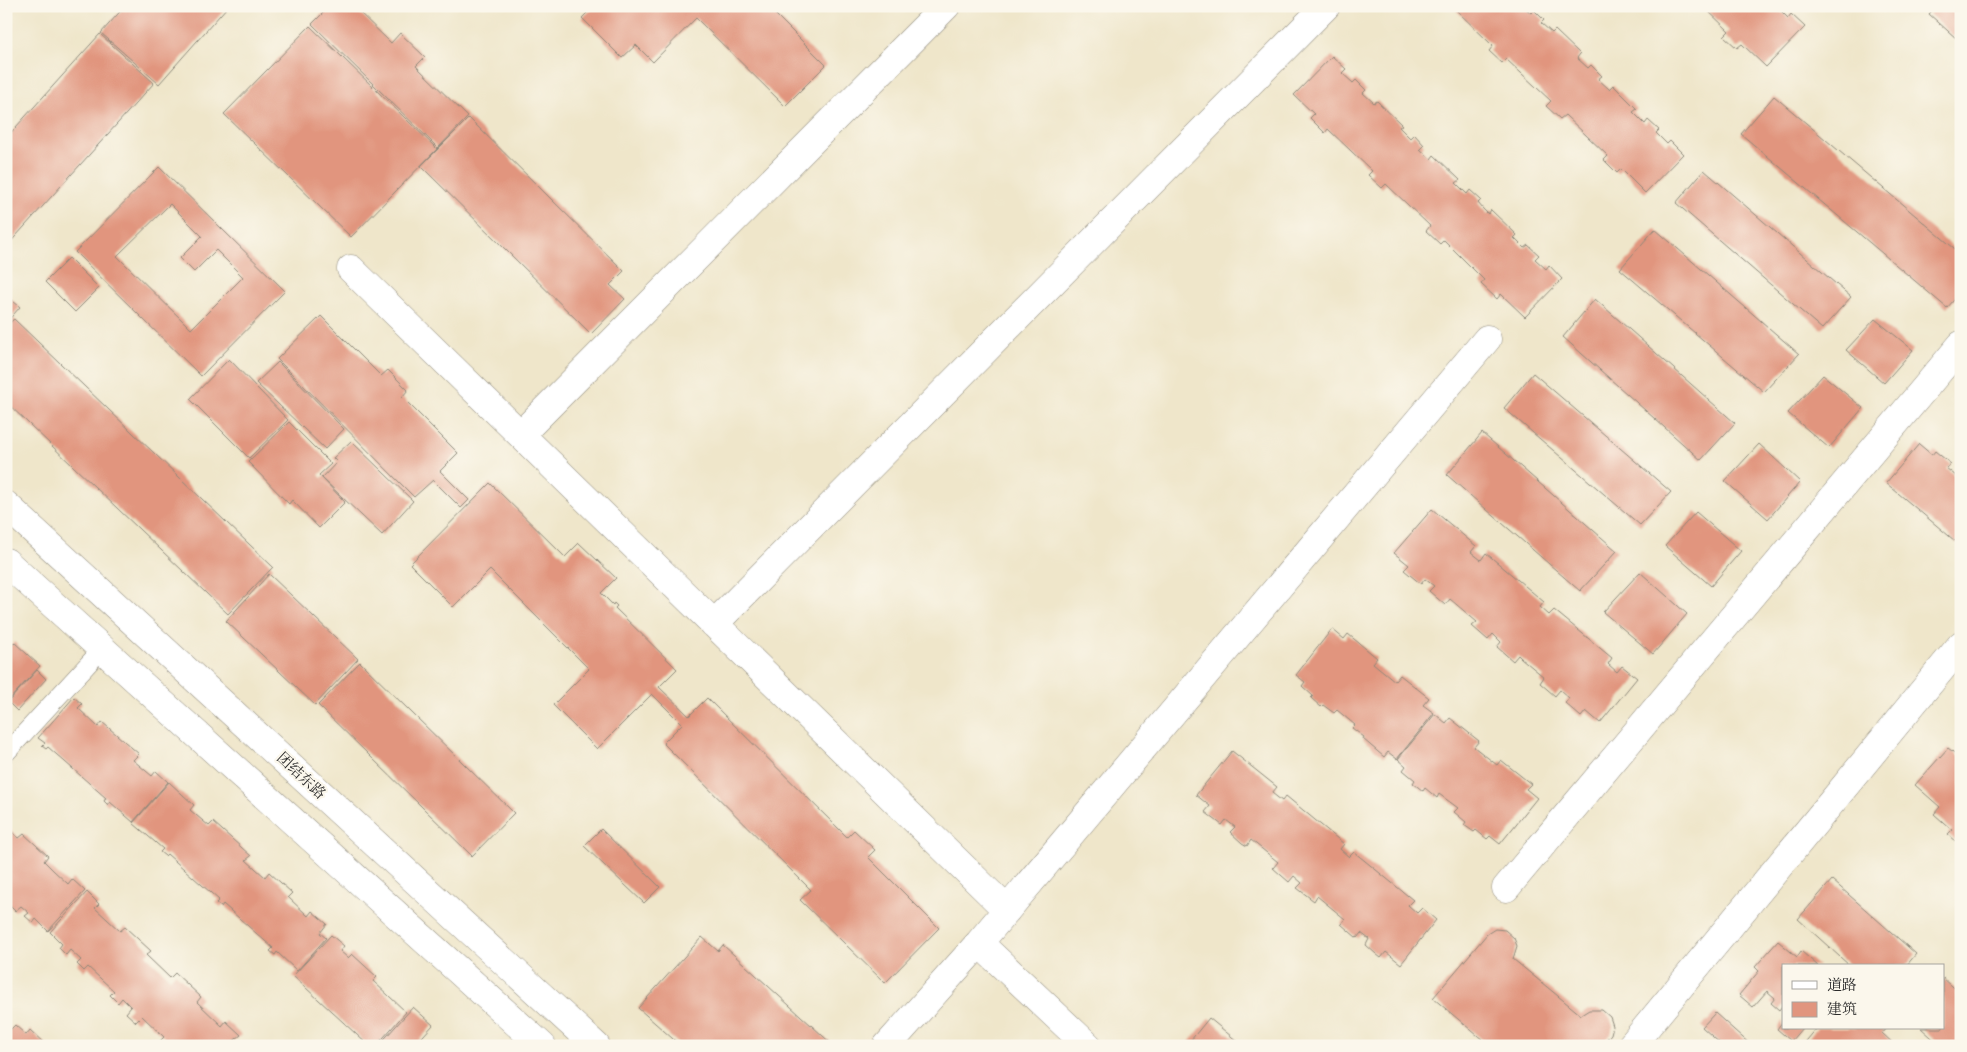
<svg xmlns="http://www.w3.org/2000/svg" width="1967" height="1052" viewBox="0 0 1967 1052" font-family="'IM FELL English','Noto Serif SC',serif">
  <rect width="100%" height="100%" fill="#fbf7ec"/>
  <filter id="ink" filterUnits="userSpaceOnUse"><feTurbulence type="fractalNoise" baseFrequency=".02" numOctaves="2"/><feDisplacementMap in="SourceGraphic" scale="10" xChannelSelector="R" yChannelSelector="G"/><feConvolveMatrix kernelMatrix="1 2 1 2 8 2 1 2 1" color-interpolation-filters="sRGB"/></filter>
  <filter id="wash" filterUnits="userSpaceOnUse"><feTurbulence type="fractalNoise" baseFrequency=".0096" numOctaves="4" result="noise"/><feDisplacementMap in="SourceGraphic" scale="20" xChannelSelector="R" yChannelSelector="G"/><feGaussianBlur stdDeviation="1.12" result="paint"/><feColorMatrix in="noise" values="0 0 0 0 0 0 0 0 0 0 0 0 0 0 0 0 0 1.4 0 .05"/><feComposite in="paint" operator="in"/></filter>
  <g filter="url(#wash)">
    <rect width="100%" height="100%" fill="#efe6ca"/>
    <g id="blocks">
      <path fill="#e1957e" fill-rule="evenodd" d="M125,6H228L159,84L101,33Z
        M330,6H353L391,43L400,33L425,57L416,66L468,117L438,148L312,24Z
        M590,6H767L826,65L785,106L696,18L653,62L636,45L622,58L582,18L592,8Z
        M1452,6H1523L1531,13L1534,10L1544,20L1541,23L1552,33L1555,30L1580,54L1577,58L1588,68L1591,65L1602,76L1598,79L1609,89L1613,85L1637,109L1633,112L1645,124L1648,120L1659,130L1656,133L1667,144L1670,141L1683,154L1645,193L1621,169L1617,173L1604,160L1608,156L1565,115L1560,119L1546,106L1551,101L1506,59L1502,63L1489,51L1493,46Z
        M1703,6H1776L1788,18L1791,14L1805,27L1766,67L1742,44L1737,48L1724,36L1729,31Z
        M1936,6H1961V34L1957,39L1929,14Z
        M310,26L437,149L351,237L224,114Z
        M100,34L154,83L6,247V138Z
        M1332,56L1346,69L1342,73L1353,83L1356,80L1366,90L1363,93L1374,103L1377,101L1402,125L1399,127L1410,138L1414,134L1424,145L1420,149L1431,159L1434,155L1460,180L1456,183L1467,194L1470,190L1481,200L1478,203L1483,209L1488,214L1491,210L1517,235L1514,238L1524,248L1528,245L1539,255L1535,259L1546,269L1549,265L1562,279L1525,317L1501,294L1497,299L1481,284L1484,280L1444,240L1440,244L1426,231L1430,226L1386,184L1382,188L1368,175L1372,171L1328,129L1325,133L1310,118L1314,114L1294,95Z
        M1774,96L1961,254V292L1947,308L1741,134Z
        M469,118L624,271L610,285L625,299L591,334L421,166Z
        M159,167L285,291L201,376L75,252ZM170,204L202,236L180,258L194,272L216,250L243,277L191,329L117,256Z
        M1704,170L1851,297L1822,329L1676,203Z
        M1655,229L1799,354L1764,392L1620,269Z
        M69,258L99,288L75,312L45,282Z
        M6,295L20,307L6,323Z
        M1595,299L1735,423L1701,460L1563,337Z
        M321,316L381,376L388,370L408,390L402,397L458,453L440,471L469,500L461,508L433,480L414,497L277,359Z
        M14,319L273,567L228,614L6,402V326Z
        M1875,319L1913,350L1884,383L1846,350Z
        M229,359L288,420L249,458L190,399Z
        M278,362L344,429L325,449L256,383Z
        M1533,373L1671,492L1640,525L1504,408Z
        M1823,375L1863,408L1829,448L1788,413Z
        M289,422L331,464L319,475L345,502L319,528L292,500L289,504L248,462Z
        M1482,433L1617,551L1580,591L1447,475Z
        M351,441L413,501L382,535L322,478L337,462L333,458Z
        M1759,444L1800,482L1768,519L1725,481Z
        M1919,444L1932,455L1935,451L1951,464L1946,468L1961,480V546L1886,483Z
        M490,483L565,557L579,543L616,578L601,593L613,605L614,603L617,606L615,608L677,669L659,687L689,716L707,698L847,837L854,830L875,850L868,857L939,928L885,983L800,900L811,890L663,743L682,724L652,694L597,749L553,705L589,669L490,570L453,607L410,564Z
        M1432,509L1476,546L1471,552L1481,560L1486,553L1544,602L1540,607L1549,615L1554,610L1612,658L1608,664L1617,672L1622,666L1637,678L1600,723L1586,711L1581,717L1565,703L1569,698L1560,690L1555,696L1540,683L1544,677L1521,658L1518,655L1513,661L1497,647L1501,642L1493,634L1488,640L1472,626L1477,622L1450,599L1445,605L1429,591L1434,586L1425,579L1421,584L1404,570L1409,565L1394,553Z
        M1696,512L1741,551L1711,586L1665,546Z
        M1640,572L1687,614L1653,654L1603,612Z
        M269,574L358,659L315,705L226,621Z
        M1332,629L1344,639L1348,634L1377,658L1373,663L1395,681L1400,675L1429,698L1423,705L1434,713L1397,759L1388,752L1384,757L1363,739L1364,737L1352,728L1355,725L1337,710L1334,713L1323,705L1321,707L1311,698L1313,696L1302,686L1305,682L1296,675Z
        M6,639L12,645L14,642L40,666L8,701Z
        M360,662L514,813L472,856L318,705Z
        M37,670L46,679L17,711L8,702Z
        M74,697L82,704L78,708L98,727L102,722L139,754L133,760L152,776L156,771L168,782L133,822L110,802L108,805L104,801L106,798L48,747L46,749L42,746L45,743L38,738Z
        M1435,714L1446,723L1450,718L1479,741L1474,747L1497,765L1501,760L1531,784L1526,789L1537,798L1500,844L1490,836L1487,839L1476,830L1474,832L1464,825L1466,822L1454,812L1458,808L1439,794L1437,798L1425,788L1423,791L1413,783L1415,780L1403,770L1406,766L1398,759Z
        M1948,748L1961,758V840L1958,843L1948,834L1952,830L1934,814L1940,807L1915,785Z
        M1232,751L1277,787L1272,793L1282,801L1286,796L1344,844L1340,849L1349,857L1354,852L1413,900L1408,905L1417,913L1422,908L1436,920L1401,964L1386,952L1381,958L1376,954L1366,945L1369,939L1361,933L1357,938L1341,924L1345,919L1317,896L1314,901L1297,888L1302,883L1294,876L1289,882L1273,868L1278,862L1251,840L1247,846L1242,843L1230,832L1235,827L1226,820L1222,825L1205,812L1210,806L1196,795Z
        M169,782L194,805L190,810L209,826L213,822L251,856L246,860L265,877L269,872L292,893L288,897L308,916L312,911L327,924L320,933L326,938L297,971L277,952L275,955L270,951L273,948L223,904L221,907L216,903L219,900L167,854L165,856L160,852L163,849L133,823Z
        M6,827L19,838L24,834L48,856L44,861L53,870L68,884L72,879L85,891L48,931L36,919L33,923L25,916L29,913L21,906L15,911L6,902L9,895L6,893Z
        M601,829L660,887L644,903L584,846Z
        M1832,880L1916,954L1906,966H1850L1798,919Z
        M87,892L99,904L95,908L120,931L125,927L151,951L146,955L170,978L175,973L201,997L197,1002L222,1026L226,1021L241,1035L227,1046H165L160,1041L164,1037L142,1016L136,1022L126,1013L131,1007L122,998L118,1003L110,995L114,991L88,967L84,971L77,964L81,960L70,950L66,955L59,948L62,944L50,932Z
        M1495,929L1505,930L1514,938L1517,946L1513,959L1581,1015L1589,1010H1602L1610,1017L1613,1026L1611,1034L1601,1046H1490L1433,998L1487,934Z
        M331,935L344,946L340,951L348,958L352,954L377,977L373,981L406,1012L376,1046H369L293,976Z
        M702,937L718,951L723,945L834,1046H681L638,1008Z
        M1778,941L1797,957L1801,951L1818,966H1783V1005L1779,1010L1771,1003L1775,998L1767,991L1753,1007L1739,995L1759,971L1755,967Z
        M1943,978L1961,994V1046H1941L1921,1028H1943Z
        M413,1007L433,1025L414,1046H378Z
        M1715,1013L1752,1046H1723L1702,1027Z
        M1209,1018L1243,1046H1186Z
        M1783,1021V1028H1802L1791,1041L1777,1029Z
        M15,1025L26,1035L30,1030L47,1046H6V1034Z
        M1817,1028H1886L1882,1033L1896,1046H1802Z"/>
    </g>
  </g>
  <g filter="url(#ink)">
    <use href="#blocks" fill-opacity="0" stroke="#8d887a" stroke-width="1"/>
    <g fill="none" stroke-linecap="round" stroke-linejoin="round">
      <g stroke="#8d887a" stroke-width="19">
        <path id="service" d="M6,753L103,648"/>
      </g>
      <g stroke="#8d887a" stroke-width="29">
        <path id="minor" d="M351,269L1007,910
          M521,434L946,6
          M714,624L1326,6
          M1506,888L1961,345
          M979,943L1088,1046
          M887,1046L979,943L1487,339
          M1631,1046L1961,645"/>
      </g>
      <g stroke="#8d887a" stroke-width="29">
        <path id="tertiary" d="M6,505L596,1046
          M6,562L542,1046"/>
      </g>
      <use href="#service" stroke="#fff" stroke-width="18"/>
      <use href="#minor" stroke="#fff" stroke-width="28"/>
      <use href="#tertiary" stroke="#fff" stroke-width="28"/>
    </g>
  </g>
  <g text-anchor="middle" dominant-baseline="central" stroke-width="4.5" stroke-linejoin="round" paint-order="stroke">
    <g font-size="15" fill="#2b2b2b" stroke="#fbf7ec">
      <text transform="translate(301 776) rotate(43)">团结东路</text>
    </g>
  </g>
  <rect width="1967" height="1052" fill="none" stroke="#fbf7ec" stroke-width="25"/>
  <rect x="1782" y="964" width="162" height="65" fill="#fbf7ec" stroke="#a8a59f"/>
  <rect x="1792" y="981" width="25" height="8" fill="#ffffff" stroke="#a8a59f"/>
  <text x="1827" y="990" font-size="15" fill="#2b2b2b">道路</text>
  <rect x="1792" y="1002" width="25" height="15" fill="#e1957e" stroke="#a8a59f"/>
  <text x="1827" y="1014" font-size="15" fill="#2b2b2b">建筑</text>
</svg>
